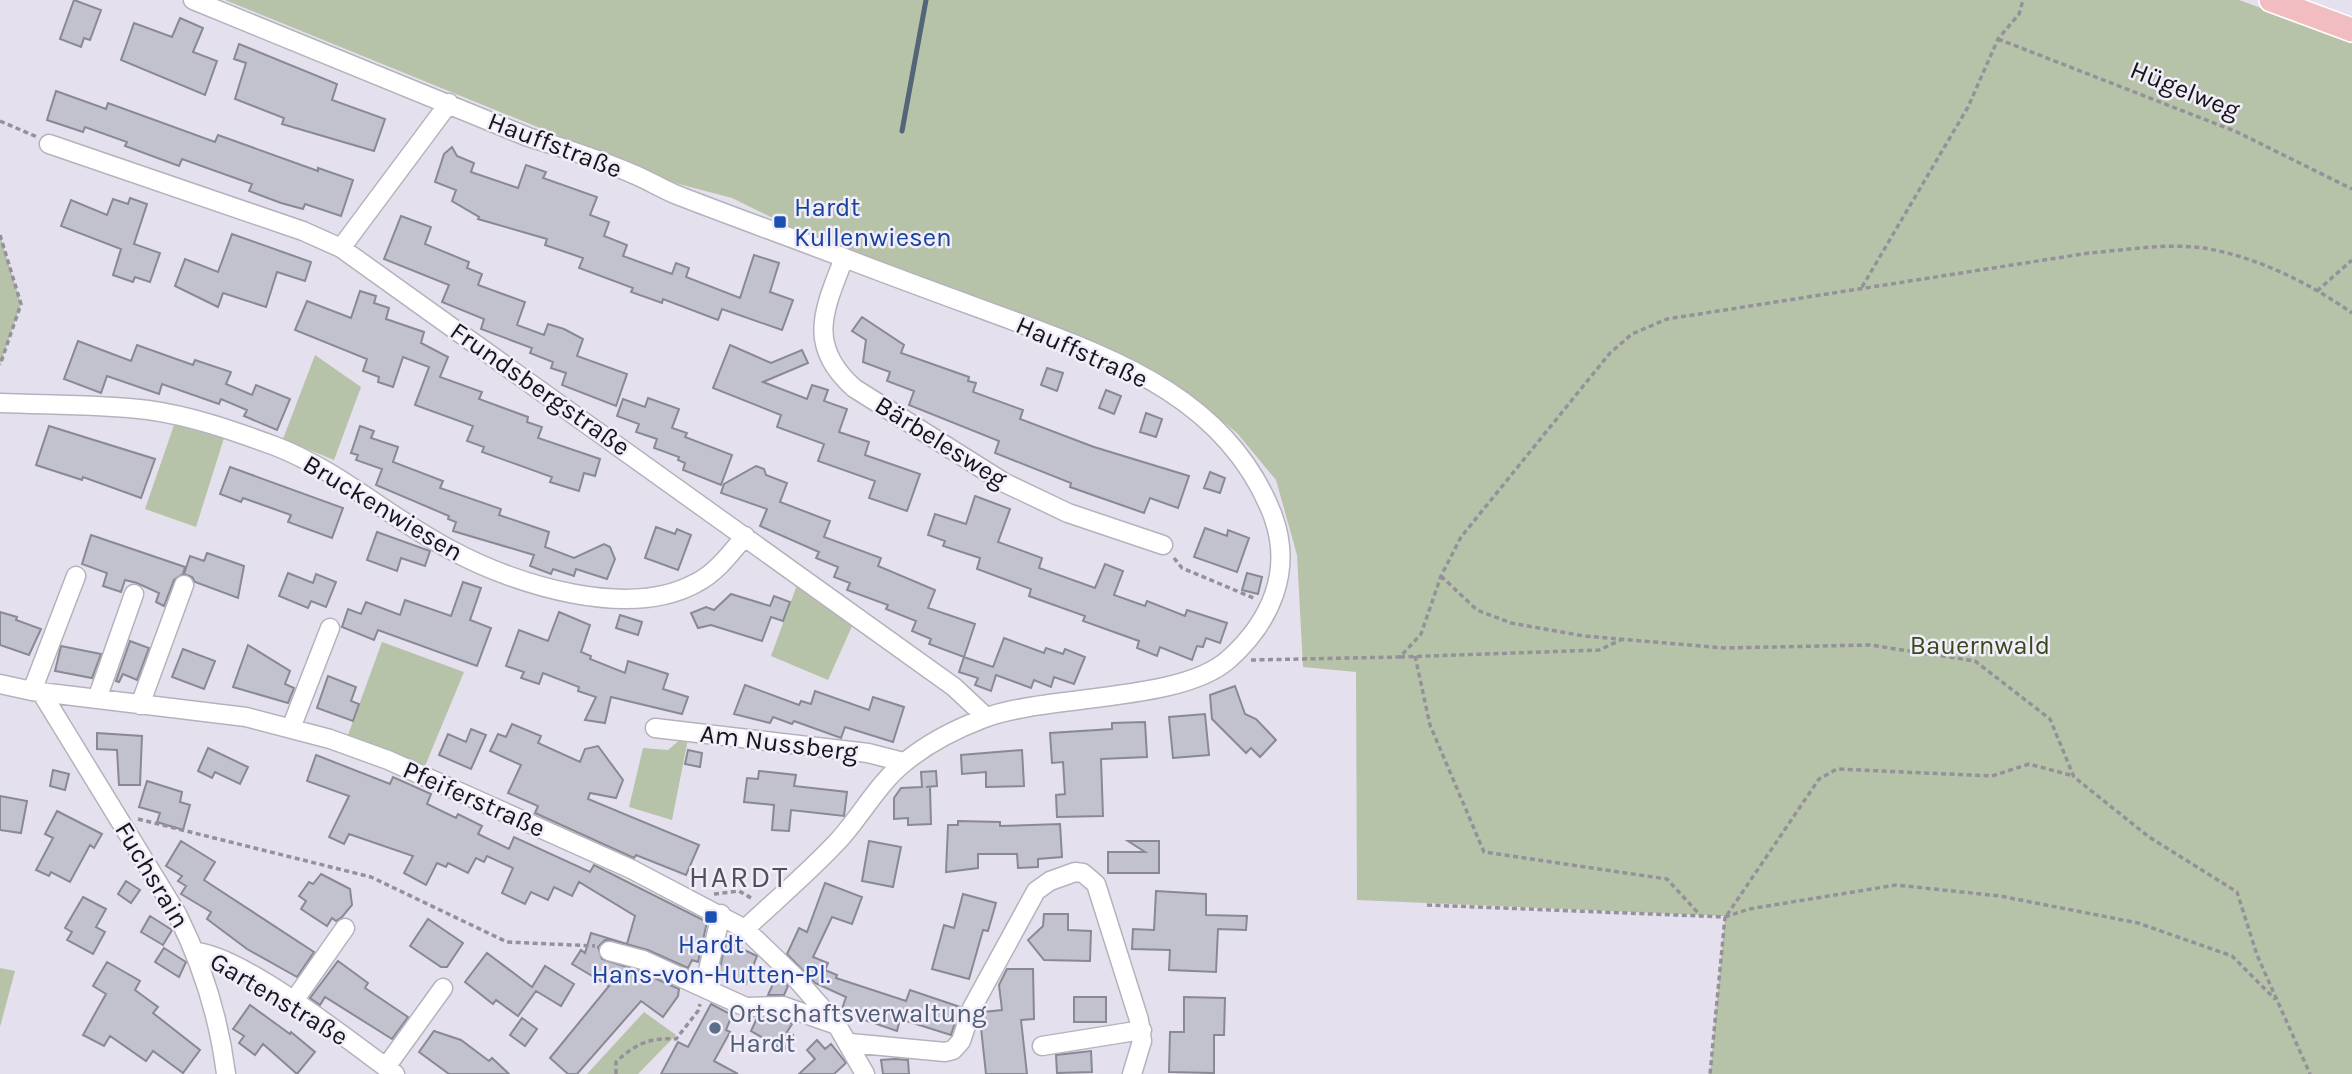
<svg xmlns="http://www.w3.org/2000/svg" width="2352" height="1074" viewBox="0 0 2352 1074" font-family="Karla,sans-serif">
  <rect width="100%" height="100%" fill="#e5e0ed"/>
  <path fill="#b7c3a8" d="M225,0H2239L2352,41V1074H1710L1725,916L1357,900L1356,672L1303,667L1297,555L1276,480L1237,433L1190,395L1147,367L1093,342L818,240L732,198L675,183Z
    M0,235L21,304L0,365Z
    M315,355L361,387L334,460L283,439Z
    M174,425L224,438L196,527L145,509Z
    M797,585L853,624L828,680L771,656Z
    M382,642L464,672L425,766L348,735Z
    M682,738L688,739L672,820L629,807L643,748L668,750Z
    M0,968L15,971L0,1027Z
    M644,1012L676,1035L638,1074H587Z"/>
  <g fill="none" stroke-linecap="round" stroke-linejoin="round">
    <path stroke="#526677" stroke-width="5" d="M902,131L926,0"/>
  </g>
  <path fill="#c1c2ce" stroke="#888994" stroke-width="2" d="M74,0L101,10L90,40L84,38L81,47L60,39Z
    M180,18L203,28L193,52L217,61L205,95L121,60L134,23L172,37Z
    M239,44L337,84L332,100L385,119L374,151L282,124L284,118L235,99L246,63L234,59Z
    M56,91L106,109L108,103L215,142L218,135L318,171V168L353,180L341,216L305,204L303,209L281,203L249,191L252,184L182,159L179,166L125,146L127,142L85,127L83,132L47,120Z
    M452,147L457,156L474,163L471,172L518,188L526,165L546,172L543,178L597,197L590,215L609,222L604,236L627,245L623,256L672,274L676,263L689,268L686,277L740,298L754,255L779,263L770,292L793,300L782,330L722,309L718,320L663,299L662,303L631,292L633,288L579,268L583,258L545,245L547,239L478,219L479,217L452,201L456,190L435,182L444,154Z
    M130,198L147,204L134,244L160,253L150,282L135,277L133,282L113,275L121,249L61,226L71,200L107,215L113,199L128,204Z
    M401,216L431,227L425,244L469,262L467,268L482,274L478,285L525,302L517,325L544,335L548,324L564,329L583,339L577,356L627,374L616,406L562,385L566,373L551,368L553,362L530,353L532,348L481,329L484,319L442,302L449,285L384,259Z
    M232,234L311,262L305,281L277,272L266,307L223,293L218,307L175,286L185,259L218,272Z
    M360,291L376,296L374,303L389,308L386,319L424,332L421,343L448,357L440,377L482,392L479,399L528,417L527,422L542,427L538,438L600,459L595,476L584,473L579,491L550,482L552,477L482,452L484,447L467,441L473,426L415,405L429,367L403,357L393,387L378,382L379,377L363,371L367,359L295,330L307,301L351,318Z
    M862,317L904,345L901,353L969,377L968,381L976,383L973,392L1023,410L1020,419L1094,447L1189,476L1178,508L1150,498L1144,513L1070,487L1071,483L995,453L999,441L909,405L914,391L887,381L890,372L863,362L866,340L852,331Z
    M78,341L131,361L137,345L193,365L195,360L231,372L226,384L252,395L256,385L290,399L277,430L244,416L247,410L221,399L219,404L162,384L159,394L107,376L101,393L64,379Z
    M730,345L771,363L802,350L808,363L763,382L807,399L812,385L828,390L824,401L847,409L839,432L869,442L865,455L920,474L907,511L869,498L875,481L818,461L824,444L777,427L781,415L713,388Z
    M1047,368L1063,373L1057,391L1041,385Z
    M1106,390L1121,396L1114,414L1099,408Z
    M648,398L679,409L672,428L687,433L685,437L732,455L721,485L683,470L685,463L678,460L679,457L654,448L657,439L636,432L639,424L617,416L623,399L645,407Z
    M1146,413L1162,419L1156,437L1140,432Z
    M49,426L155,459L141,498L83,477L82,480L36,465Z
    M360,426L374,431L371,438L398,447L393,462L443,481L440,488L501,509L499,515L549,532L545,547L574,558L604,544L610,547L615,559L607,579L576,569L574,576L553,569L551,574L530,566L534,555L453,531L456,522L448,519L449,516L376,485L382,469L356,460L358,455L351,453Z
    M756,466L764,469L766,475L787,483L780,502L830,521L824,537L881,558L878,566L935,590L928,608L975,624L964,657L929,644L931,639L912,631L916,621L886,609L888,605L847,590L850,583L834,577L838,567L816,558L819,552L760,526L767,509L721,493L724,484Z
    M230,467L343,508L332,538L288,522L291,515L243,498L241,502L220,494Z
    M1210,472L1225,478L1220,493L1204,488Z
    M975,496L1010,509L998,542L1042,558L1039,568L1095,588L1105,564L1123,571L1114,595L1145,606L1147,601L1185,616L1187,610L1227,623L1220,643L1206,638L1203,647L1197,646L1192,660L1160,647L1157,656L1137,648L1139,641L1083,621L1085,616L1029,596L1031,589L977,569L980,558L943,546L945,541L928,535L935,514L966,524Z
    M656,527L675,534L677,529L691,535L678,570L645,558Z
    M1205,528L1227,536L1228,530L1249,538L1237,572L1194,557Z
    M377,532L430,551L425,566L401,558L397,571L367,560Z
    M91,535L185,567L183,574L174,580L164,606L156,602L159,593L137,583L125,580L121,592L103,586L107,573L82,564Z
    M207,553L244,566L238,598L195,582L192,577L184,574L190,556L204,561Z
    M288,573L313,583L316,574L336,582L326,607L311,601L308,608L279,596Z
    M1247,573L1262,577L1258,594L1242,590Z
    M463,582L481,588L470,620L491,628L477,666L378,630L374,640L342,627L348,609L361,614L366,602L400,615L405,600L451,616Z
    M731,594L770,606L774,596L790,602L783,621L771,617L762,641L711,625L698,628L691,613L706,607L714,610Z
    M0,612L17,617L16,620L41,629L29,655L0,645Z
    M559,612L590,625L581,652L591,656L590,659L625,673L628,661L668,674L663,689L688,697L682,714L611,697L605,723L585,720L596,697L578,691L579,687L543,673L539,684L521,678L524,672L506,666L519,630L548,641Z
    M620,615L642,622L638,635L616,628Z
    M1004,638L1044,653L1046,648L1063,654L1065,649L1085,657L1074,684L1054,677L1051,687L1034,680L1031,688L996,675L991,691L975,685L978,678L959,672L964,657L993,667Z
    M130,641L149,648L137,680L123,674L119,682L116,681Z
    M248,645L290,671L285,684L294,688L288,703L233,687Z
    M61,646L101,654L92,678L55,671Z
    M183,649L215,661L204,689L172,677Z
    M328,676L356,687L351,701L359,704L353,721L317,708Z
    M745,685L799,705L801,701L811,704L815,691L869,710L873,697L904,707L893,742L845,727L841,738L794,721L792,724L773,717L770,723L734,714Z
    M1235,686L1245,714L1256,719L1276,740L1260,757L1251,748L1246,753L1212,719L1210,695Z
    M1205,714L1209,755L1173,758L1169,717Z
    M1145,722L1147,757L1101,759L1103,816L1057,817L1056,795L1065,794L1063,762L1052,763L1050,733L1112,729V723Z
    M512,724L541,736L538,743L580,762L585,749L598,746L623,780L616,798L590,793L588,799L699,845L686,875L636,855L634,858L535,813L538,806L508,793L521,765L490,751L498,734L506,737Z
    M471,729L486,735L471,769L439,755L448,734L466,742Z
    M97,733L142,736L140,785H119L117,750L97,749Z
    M208,748L248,767L240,784L215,772L212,778L198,771Z
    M688,750L702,753L700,767L685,764Z
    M1022,750L1024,786L986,787V772L962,774L961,755Z
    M316,755L390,784L393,777L431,794L427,804L456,818L458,814L482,826L478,834L509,849L514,837L590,872L594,865L707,922L698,962L692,960L688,968L648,950L612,940H605L598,947L602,959L639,971L679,989L678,996L663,1017L641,1001L577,1074H568L550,1058L609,986L572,964L581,950L585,953L591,933L627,944L635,916L579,882L572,896L554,887L548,900L531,892L525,904L502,893L513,868L487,856L484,862L476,858L468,873L448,863L446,867L437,863L426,885L404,873L413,856L349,834L344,844L329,837L349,796L307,781Z
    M53,770L69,774L65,790L50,786Z
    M759,771L796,775L794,786L847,792L844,816L791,810L789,831L772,830L774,805L744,802L747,778L758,779Z
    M936,771L937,786L926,787H930L931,824L908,825V818L894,819V798L901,788L922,787L921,772Z
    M147,781L182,792L180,802L190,805L183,830L157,822L160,813L139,807Z
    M0,796L27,801L21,833L0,830Z
    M57,811L102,834L94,848L90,845L70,882L51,872L49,876L36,870L53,838L45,834Z
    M958,821L1000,822V826L1060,824L1062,857L1038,859V867L1018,868L1017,854H978V868L946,872L948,825H958Z
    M181,841L215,862L204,880L314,952L297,977L247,949L207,919L211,912L181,894L186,886L178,881L182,876L166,866Z
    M869,841L901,847L893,887L862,881Z
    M1128,841H1159V873H1108V852H1145Z
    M321,874L350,889L352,905L342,917L336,921L332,918L327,926L301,909L306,901L299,896L309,882L313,884Z
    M126,881L140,890L131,903L118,894Z
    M825,883L862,897L852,924L832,917L813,957L828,963L825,970L837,975L836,978L906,1001L910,990L960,1007L951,1035L900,1019L897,1031L841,1012L846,997L815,983L787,954L799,928L807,932Z
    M1156,891L1206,894V915L1247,916L1246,930L1218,929L1216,972L1169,970L1170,950L1132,949L1133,929L1154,930Z
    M963,894L996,903L988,931L983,930L969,979L932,969L944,925L954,928Z
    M83,897L106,909L96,927L105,932L93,954L67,940L72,932L65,928Z
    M1044,914H1068V930L1091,931L1090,961L1044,960L1028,940L1043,926Z
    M150,916L172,930L163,945L141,932Z
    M428,919L463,943L447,967H441L410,946Z
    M726,941L757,956L746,984L719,972Z
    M164,948L186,962L179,977L155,962Z
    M487,953L532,987L545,966L574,984L561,1006L536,991L518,1016L496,1000L493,1004L465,982Z
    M338,961L368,983L365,988L408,1017L392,1039L325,997L320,1005L310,998Z
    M107,962L140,981L135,990L158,1007L153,1013L200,1050L183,1073L153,1051L146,1061L110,1036L104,1046L83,1035L106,994L93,986Z
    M1007,969H1033L1034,1019L1021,1020L1027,1074H986L980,1019L983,1012L1002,1010L999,985Z
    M777,975L788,986L784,995H768Z
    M1074,997H1106V1022H1074Z
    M1184,997L1225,998L1224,1035H1214V1073L1169,1072L1170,1032H1184Z
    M711,1004L732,1015L726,1030L730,1032L714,1061L738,1074H661L678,1042L688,1047Z
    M250,1005L290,1034L291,1032L315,1052L297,1074L263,1044L255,1055L239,1043L244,1036L233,1029Z
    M780,1017L792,1024L787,1032L793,1035L784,1050L751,1031L757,1018Z
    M522,1018L537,1029L525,1046L510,1035Z
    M434,1031L461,1040L489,1061L492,1058L509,1074H449L419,1052Z
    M817,1040L825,1049L831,1044L846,1063L834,1074H799L815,1059L807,1050Z
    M1091,1051L1092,1072L1057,1073L1056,1055Z
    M895,1059L908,1060L909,1074H883L881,1060Z"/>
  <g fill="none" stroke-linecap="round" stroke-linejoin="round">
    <g stroke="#b6b2bd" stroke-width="21">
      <path id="minor" d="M193,0L528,137C564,148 599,159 633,174C648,180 662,189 677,195C731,216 787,236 842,257C899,279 957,300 1014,321C1121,361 1229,401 1273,516C1293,571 1271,621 1229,659C1181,703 1044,694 982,719C956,729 927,744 905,762C879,782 861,816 838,841C809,872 776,900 745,929
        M49,144L303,231L341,248L954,687L986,717
        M341,248L449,103
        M844,258C824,310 806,345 854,388L1005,483L1068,513L1163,545
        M0,403C49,405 99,404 148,410C192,416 234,431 275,446C340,471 392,520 453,551C516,585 629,620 696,583C716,573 731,553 745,536
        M0,684L32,691L246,717L330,739L388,760L631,869L745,929L793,975L837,1025L865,1074
        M32,691L76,576
        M41,692L177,914C202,964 219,1018 226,1074
        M97,699L134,594
        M140,705L184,585
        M291,728L330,628
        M655,728L868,753L903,762
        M721,914L704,988L746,1007L783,1006L834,1024
        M609,951L643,960L704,988
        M196,952C245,957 352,1043 395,1074
        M293,1002L345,928
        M850,1043L945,1052L953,1050L961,1041L972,1008L1036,891L1050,881L1075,872L1083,873L1096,884L1139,1020L1142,1041L1132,1074
        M1042,1046L1142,1030
        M386,1067L443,988"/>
    </g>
    <g stroke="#fff" stroke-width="26">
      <path id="major" d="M2271,0L2352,30"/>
    </g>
    <path stroke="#95919b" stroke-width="3.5" stroke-dasharray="5 3.5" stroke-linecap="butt" d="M1998,39L2237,132L2352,189
      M0,121L37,137
      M0,235L21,304L0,365
      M1862,287L1968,107L1998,39L2019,14L2023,0
      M2317,291L2352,260
      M1174,558L1182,568L1256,599
      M1441,576L1477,610L1511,623L1584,636L1724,648L1870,645L1975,661L2050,719L2074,777L2149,837L2237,892L2257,955L2310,1074
      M1415,656L1430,725L1484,852L1667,879L1700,915
      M1400,657L1599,650L1621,640
      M1251,660L1400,657L1421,634L1441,576L1461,537L1610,353L1632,334L1667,319L2089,253C2127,250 2171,242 2209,249C2259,258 2311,284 2352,313
      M138,819L371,877L507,942L595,946
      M714,894L739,891L753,899
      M1427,905L1725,917L1710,1074
      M1727,915L1819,779L1837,769L1992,776L2029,764L2074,776
      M1725,917L1749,909L1896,885L2000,896L2138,923L2232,956L2275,999
      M616,1074V1062C635,1044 650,1037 676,1039L698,1011L700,1004"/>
    <use href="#minor" stroke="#fff" stroke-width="18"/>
    <use href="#major" stroke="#f2bdc1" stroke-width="23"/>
  </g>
  <g fill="#1a4fb4" stroke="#f2edfa" stroke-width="2.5">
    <rect x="773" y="215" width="14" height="14" rx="3.5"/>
    <rect x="704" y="910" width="14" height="14" rx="3.5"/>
  </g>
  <circle fill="#5c6f8a" stroke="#f2edfa" stroke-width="2.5" cx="715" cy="1028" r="7"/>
  <g text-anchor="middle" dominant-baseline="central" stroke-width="5" stroke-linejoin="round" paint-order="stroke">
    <g font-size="26" fill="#161519" stroke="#f2edfa">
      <text transform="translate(2185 90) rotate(22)">Hügelweg</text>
      <text transform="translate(555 145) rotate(21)">Hauffstraße</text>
      <text transform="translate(1082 352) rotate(24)">Hauffstraße</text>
      <text transform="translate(540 389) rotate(35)">Frundsbergstraße</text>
      <text transform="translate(941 442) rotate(32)">Bärbelesweg</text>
      <text transform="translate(383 508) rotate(31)">Bruckenwiesen</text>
      <text transform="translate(779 743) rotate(7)">Am Nussberg</text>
      <text transform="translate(474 799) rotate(24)">Pfeiferstraße</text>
      <text transform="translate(152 875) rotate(59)">Fuchsrain</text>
      <text transform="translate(279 999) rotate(31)">Gartenstraße</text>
    </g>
    <g font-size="26" fill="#164399" stroke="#f2edfa" text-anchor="start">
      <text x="794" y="207">Hardt<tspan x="794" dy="30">Kullenwiesen</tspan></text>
      <text x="711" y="944" text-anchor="middle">Hardt<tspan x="711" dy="30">Hans-von-Hutten-Pl.</tspan></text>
    </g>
    <g font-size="26" fill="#374a1a" stroke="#f2edfa">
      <text x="1980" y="645">Bauernwald</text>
    </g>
    <g font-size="26" fill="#4e5e75" stroke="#f2edfa" text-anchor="start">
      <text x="729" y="1013">Ortschaftsverwaltung<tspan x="729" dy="30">Hardt</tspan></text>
    </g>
    <g font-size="30" letter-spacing="2" fill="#534f59" stroke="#f2edfa">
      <text x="739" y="877">HARDT</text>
    </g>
  </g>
</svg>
